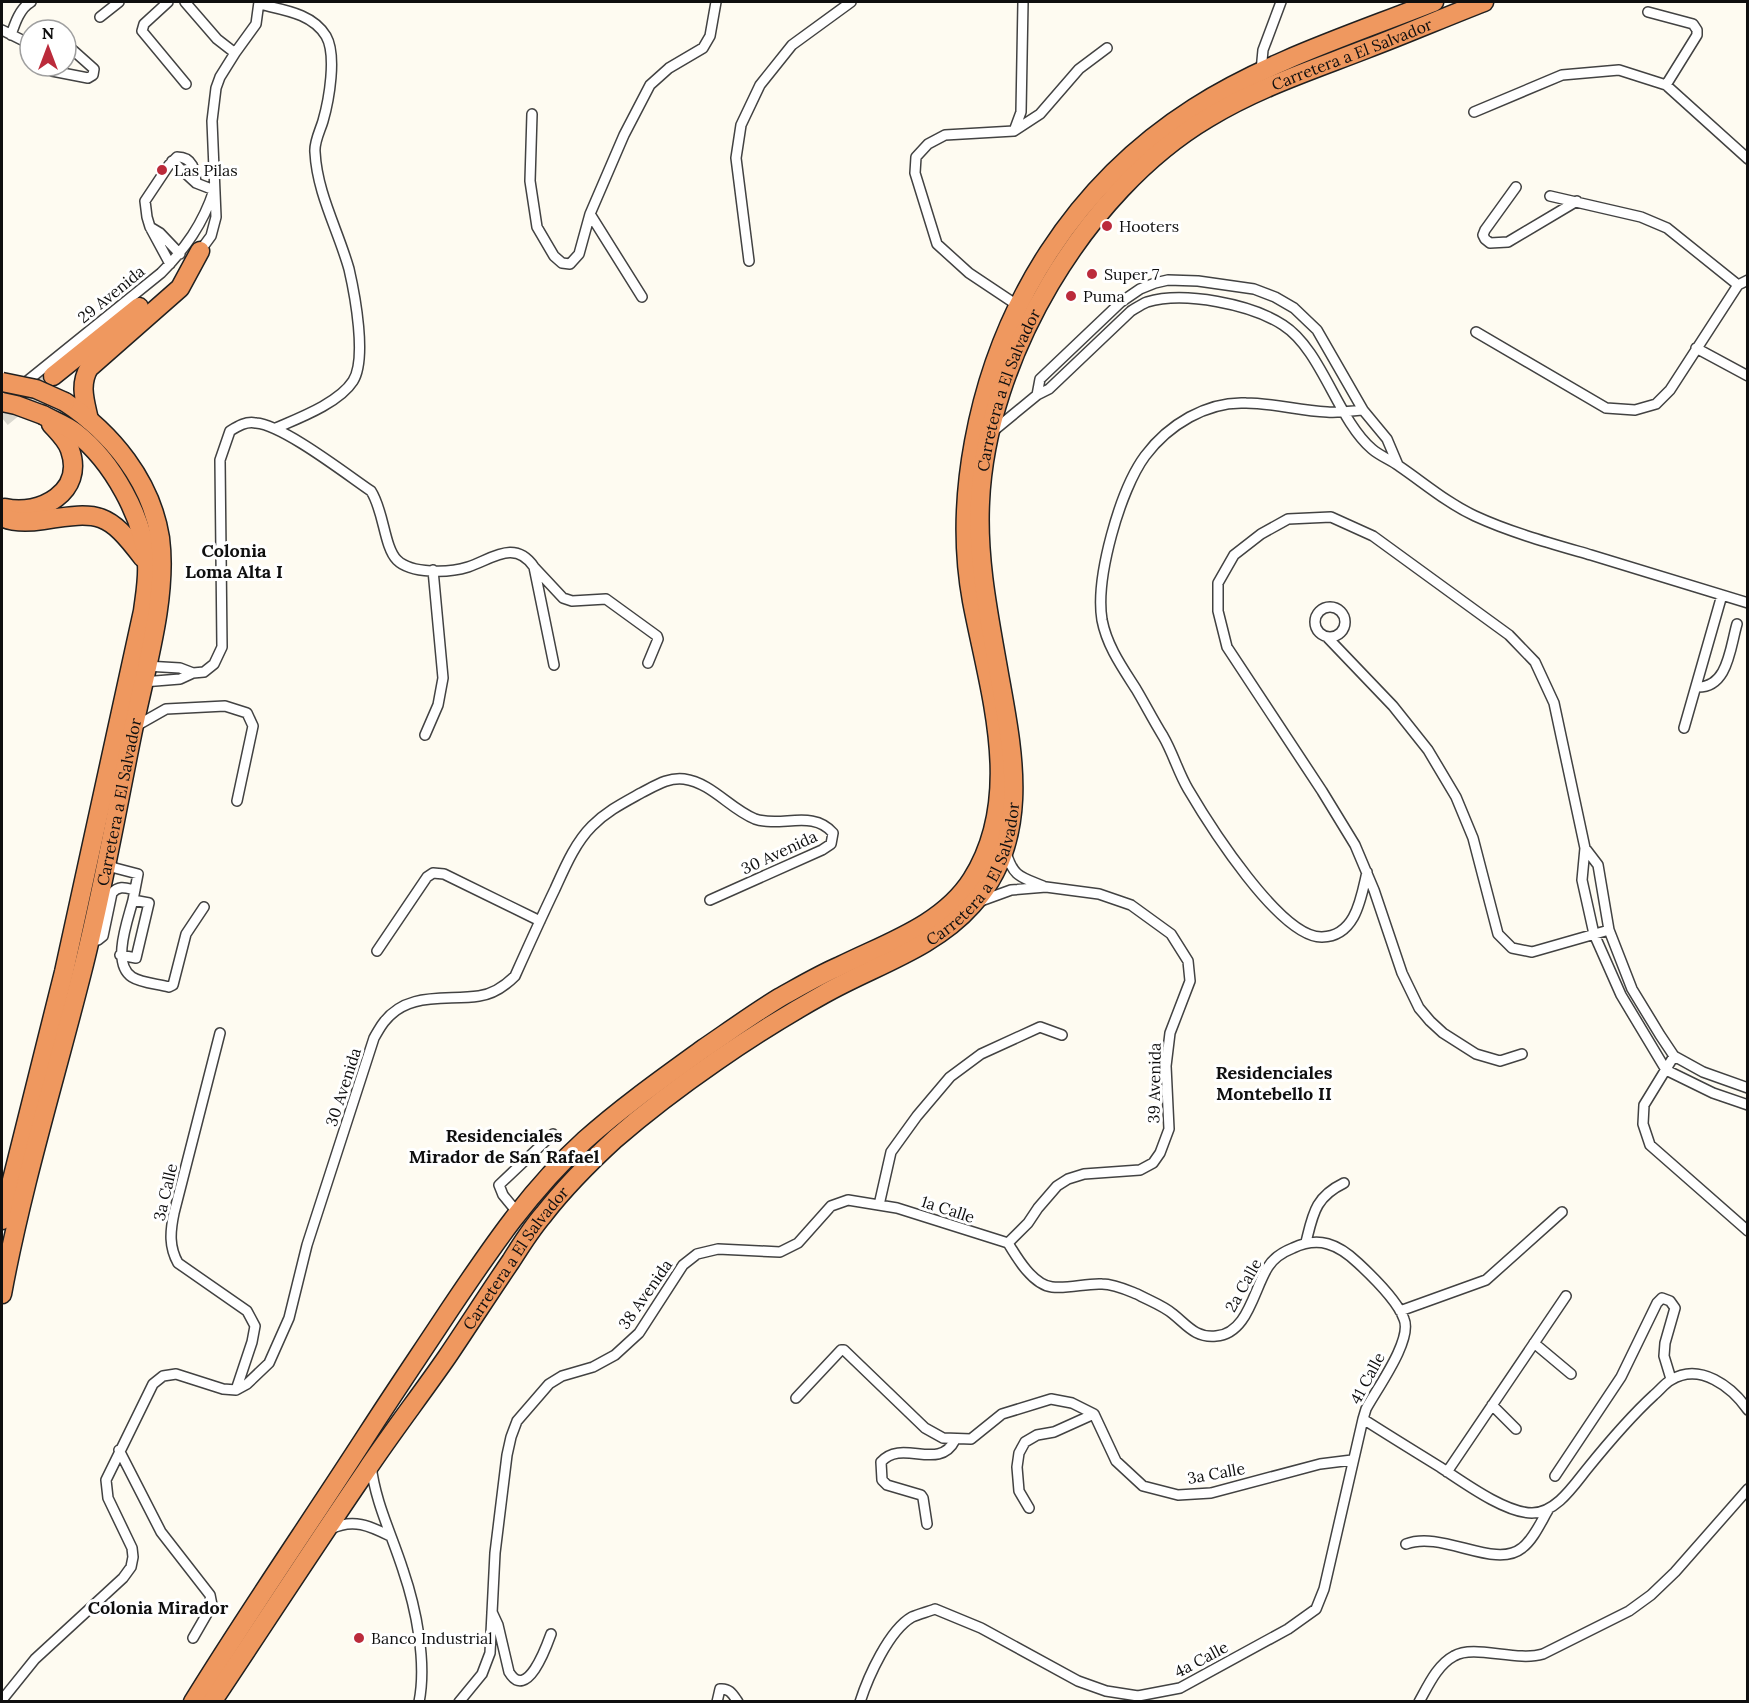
<svg xmlns="http://www.w3.org/2000/svg" width="1749" height="1703" viewBox="0 0 1749 1703" font-family="Lora,serif">
  <rect width="100%" height="100%" fill="#fefbf1"/>
  <g fill="none" stroke-linecap="round" stroke-linejoin="round">
    <path stroke="#dad8cf" stroke-width="18" stroke-dasharray="18 9" stroke-linecap="butt" d="M2,418L53,376"/>
    <g stroke="#424242" stroke-width="12">
      <path id="street" d="M168,2L144,24L142,31L186,84
        M185,2L217,39L235,53
        M259,4C283,10 312,13 326,36C337,55 329,100 323,121C320,131 314,142 315,152C317,193 338,230 349,269C355,295 367,359 353,381C339,403 299,418 276,428
        M1648,12L1693,24L1697,30V35L1666,85
        M100,17L119,2
        M2,30L30,44
        M11,35C15,23 20,8 31,2
        M46,66L52,71L88,78L93,75L94,69L66,44
        M1261,71L1263,50L1281,2
        M1474,112L1562,75L1619,70L1666,85L1748,159
        M532,114L530,181L537,227L554,256L562,263L570,264L579,254L590,214L624,135L650,85L669,68L703,48L710,36L716,2
        M1014,131L1021,112L1023,2
        M172,161L196,183L214,190
        M1516,187L1485,230L1483,235L1485,239L1490,243L1508,242L1577,201
        M1550,196L1641,217L1667,228L1738,285
        M590,214L642,297
        M150,227L160,233L180,254
        M200,251L211,236L216,217L212,121L216,88L220,77L235,53L256,24L259,2
        M749,261L736,158L741,125L760,85L792,45L851,2
        M170,264L150,227L147,217L145,201L169,165L177,157C193,157 195,170 196,183
        M1017,305L969,273L937,244L915,173L916,157L928,144L945,135L1014,131L1040,114L1079,69L1107,48
        M1476,332L1606,408L1635,410L1656,404L1670,390L1738,285L1748,280
        M1696,348L1748,376
        M21,386L161,273C185,249 203,224 214,190
        M1037,395L1040,379L1121,302L1140,289L1155,283L1168,280L1198,281L1254,289L1275,297L1294,308L1317,330L1363,410L1387,439L1398,465
        M1363,410C1351,411 1339,413 1327,412C1300,411 1273,403 1246,403C1207,401 1168,425 1145,456C1120,490 1095,578 1102,620C1107,646 1122,667 1136,689C1145,704 1153,720 1163,736C1173,753 1178,772 1188,789C1208,823 1280,938 1322,937C1356,936 1361,898 1367,872
        M992,432L1037,395L1049,389L1131,311C1136,308 1142,304 1147,302C1184,291 1251,304 1283,325C1322,350 1337,419 1372,449C1380,456 1391,460 1399,466C1424,483 1447,503 1475,516C1512,533 1553,544 1591,555C1643,571 1695,587 1748,603
        M534,567L563,598L572,601L606,599L657,636L658,639L648,663
        M1315 622a15 15 0 1 1 30 0a15 15 0 1 1-30 0Z
        M1327,637L1393,706L1428,750L1456,797L1473,838L1498,934L1512,948L1532,952L1609,930
        M146,666L180,668L193,673
        M143,682L180,679L193,673L204,672L214,664L222,647L220,460L230,431C238,426 246,421 256,423C283,425 346,474 371,491C384,511 384,547 397,560C411,574 449,573 468,567C492,559 515,539 534,567L554,665
        M1696,687C1728,689 1730,648 1737,624
        M136,726L166,709L225,706L247,713L253,726L237,801
        M1684,728L1722,595
        M425,735L438,705L443,678L433,570
        M1585,848L1598,865L1609,930L1632,989L1660,1035L1674,1056L1703,1072L1748,1088
        M1006,852C1013,877 1021,877 1043,886
        M105,862L115,868L138,874L133,900L149,903L136,958L120,955
        M133,900C128,920 111,963 132,977C141,983 159,984 169,987L173,985L186,934L204,907
        M978,902L1011,890L1046,887L1099,894L1131,905L1171,934L1188,961L1190,981L1170,1033L1166,1066L1169,1129L1160,1153L1153,1163L1140,1170L1084,1174L1068,1179L1057,1186L1038,1208L1028,1223L1008,1243
        M90,939L98,940L103,936L112,893C119,885 126,888 135,890
        M377,951L427,877L433,873L444,874L540,921
        M220,1033L174,1213C170,1232 169,1247 178,1263L247,1311L255,1326L252,1342L236,1390
        M1522,1054L1500,1061L1476,1054L1443,1033L1430,1021L1419,1008L1402,973L1374,890L1355,845L1322,791L1227,647L1218,611V583L1234,555L1261,534L1288,519L1331,517L1373,536L1509,635L1535,662L1554,703L1585,848L1582,880L1594,934L1621,995L1666,1070L1713,1093L1748,1105
        M1674,1056L1644,1105L1643,1124L1650,1145L1748,1231
        M879,1205L891,1152L917,1116L950,1077L981,1054L1040,1027L1062,1035
        M517,1212L503,1195L499,1185L553,1134
        M1306,1242C1313,1214 1315,1197 1344,1183
        M1400,1311L1486,1280L1562,1212
        M1534,1343L1571,1374
        M796,1398L841,1350H844L925,1428L943,1438L971,1439L1002,1414L1051,1399L1072,1403L1094,1414L1116,1461L1143,1486L1178,1495L1211,1493L1320,1464L1352,1460
        M1492,1405L1516,1429
        M1363,1419C1388,1435 1414,1451 1440,1467C1463,1482 1505,1513 1532,1513C1556,1513 1574,1485 1587,1469C1608,1443 1630,1417 1654,1395C1660,1390 1665,1383 1671,1380C1700,1362 1732,1387 1748,1410
        M119,1450L161,1532L210,1595L212,1605L193,1638
        M371,1465C375,1502 392,1535 403,1570C416,1608 427,1662 419,1702
        M1447,1472L1566,1296
        M1555,1476L1621,1377L1657,1303L1662,1298L1670,1301L1675,1308L1665,1343L1664,1356L1671,1379
        M1029,1508L1019,1491L1017,1467L1019,1453L1025,1442L1037,1435L1054,1432L1094,1414
        M927,1524L923,1498L921,1495L887,1485L882,1480L881,1462C902,1438 939,1472 955,1440
        M331,1529C353,1518 370,1526 390,1536
        M1406,1544C1442,1530 1495,1570 1522,1548C1533,1540 1541,1522 1548,1510
        M492,1612L498,1625L509,1672C527,1702 547,1645 551,1634
        M2,1700L35,1659L123,1578L131,1567L133,1557L132,1548L108,1498L106,1480L153,1384L163,1376L176,1374L223,1389L236,1390L247,1384L269,1363L289,1318L307,1245L374,1038C377,1033 380,1027 384,1022C408,991 446,1001 479,996C494,994 505,986 515,976C528,947 541,918 555,889C565,867 575,843 592,826C607,811 623,803 641,793C655,786 668,777 684,779C712,783 730,809 755,819C781,828 813,809 833,833L831,844L822,850L710,900
        M459,1702L482,1674L490,1653L495,1553L507,1455L511,1437L517,1421L549,1384L562,1376L593,1367L615,1355L639,1333L683,1265L697,1254L718,1249L780,1252L798,1243L831,1206L848,1200L897,1208L1008,1243
        M717,1702L720,1689C730,1688 733,1695 738,1702
        M860,1702C868,1677 889,1630 912,1617C919,1614 927,1612 935,1609L981,1628L1078,1681L1106,1691L1138,1696L1180,1688L1288,1629L1316,1609L1324,1589L1363,1419L1366,1409C1376,1390 1413,1340 1404,1319C1398,1302 1372,1276 1358,1263C1338,1244 1319,1236 1293,1248C1283,1252 1274,1257 1268,1267C1254,1288 1248,1334 1216,1336C1195,1338 1187,1325 1173,1314C1164,1306 1148,1300 1137,1294C1127,1290 1114,1284 1102,1284C1086,1283 1069,1289 1052,1287C1033,1285 1017,1258 1008,1243
        M1419,1702C1428,1686 1437,1665 1454,1656C1474,1644 1516,1662 1543,1654L1629,1611L1651,1595L1675,1572L1748,1489"/>
    </g>
    <g stroke="#202020" stroke-width="21">
      <g id="highway">
        <path d="M53,376L139,307"/>
        <path d="M89,420C85,401 79,385 89,368L180,288L200,251"/>
        <path d="M5,508C40,516 85,492 70,450C67,440 58,432 51,424"/>
        <path d="M2,517C14,523 30,522 43,520C100,511 108,512 143,558"/>
        <path d="M2,1220L64,972L143,611C145,595 148,580 147,564C144,518 112,461 76,433C66,425 54,421 43,415"/>
        <path id="s1" d="M2,1294C22,1186 55,1079 82,972C102,894 116,814 132,735C144,674 168,599 160,538C151,481 112,433 65,402"/>
        <path d="M193,1702C249,1611 310,1523 368,1433C395,1391 423,1350 450,1309C491,1248 530,1190 585,1140C622,1107 663,1078 703,1049C728,1032 753,1014 779,998C799,987 819,975 840,966C886,943 943,925 972,879C1025,795 989,691 972,601C962,547 964,496 974,442C999,305 1075,184 1194,108C1268,61 1353,34 1434,2"/>
        <path id="s2" d="M212,1702C264,1624 314,1547 366,1471C392,1432 420,1396 447,1357C468,1326 489,1293 511,1261C521,1245 531,1229 544,1214C565,1187 590,1162 615,1139C676,1086 754,1033 824,994C873,966 933,949 972,905C1032,839 1013,752 999,674C989,617 977,560 980,502C986,359 1085,191 1208,118C1257,88 1312,70 1366,49C1406,34 1445,17 1484,2"/>
      </g>
    </g>
    <use href="#street" stroke="#fff" stroke-width="9"/>
    <use href="#highway" stroke="#ef985f" stroke-width="18"/>
    <g stroke="#202020" stroke-width="21" stroke-linecap="butt">
      <path id="highway-bridge" d="M2,382L36,389L65,402
        M2,402L16,405L43,415"/>
    </g>
    <use href="#highway-bridge" stroke="#ef985f" stroke-width="18"/>
  </g>
  <g fill="#bb2b3b" stroke="#fff" stroke-width="2">
    <circle cx="162" cy="170" r="6"/>
    <circle cx="1107" cy="226" r="6"/>
    <circle cx="1092" cy="274" r="6"/>
    <circle cx="1071" cy="296" r="6"/>
    <circle cx="359" cy="1638" r="6"/>
  </g>
  <g text-anchor="middle" dominant-baseline="central" stroke-width="6" stroke-linejoin="round" paint-order="stroke">
    <g font-size="16" fill="#0f0f0f" stroke="#fff">
      <text stroke="none"><textPath href="#s2" startOffset="2158">Carretera a El Salvador</textPath></text>
      <text transform="translate(111 294) rotate(-39)">29 Avenida</text>
      <text stroke="none"><textPath href="#s2" startOffset="1654">Carretera a El Salvador</textPath></text>
      <text stroke="none"><textPath href="#s1" startOffset="506">Carretera a El Salvador</textPath></text>
      <text transform="translate(779 852) rotate(-25)">30 Avenida</text>
      <text stroke="none"><textPath href="#s2" startOffset="1150">Carretera a El Salvador</textPath></text>
      <text transform="translate(1154 1083) rotate(-89)">39 Avenida</text>
      <text transform="translate(343 1087) rotate(-72)">30 Avenida</text>
      <text transform="translate(165 1192) rotate(-77)">3a Calle</text>
      <text transform="translate(948 1209) rotate(18)">1a Calle</text>
      <text stroke="none"><textPath href="#s2" startOffset="538">Carretera a El Salvador</textPath></text>
      <text transform="translate(1243 1285) rotate(-61)">2a Calle</text>
      <text transform="translate(645 1294) rotate(-55)">38 Avenida</text>
      <text transform="translate(1367 1378) rotate(-62)">41 Calle</text>
      <text transform="translate(1216 1473) rotate(-10)">3a Calle</text>
      <text transform="translate(1201 1659) rotate(-28)">4a Calle</text>
    </g>
    <g font-size="16" fill="#0f0f0f" stroke="#fff" text-anchor="start">
      <text x="174" y="170">Las Pilas</text>
      <text x="1119" y="226">Hooters</text>
      <text x="1104" y="274">Super 7</text>
      <text x="1083" y="296">Puma</text>
      <text x="371" y="1638">Banco Industrial</text>
    </g>
    <g font-size="18" font-weight="bold" fill="#0f0f0f" stroke="#fff">
      <text x="234" y="550">Colonia<tspan x="234" dy="21">Loma Alta I</tspan></text>
      <text x="1274" y="1072">Residenciales<tspan x="1274" dy="21">Montebello II</tspan></text>
      <text x="504" y="1135">Residenciales<tspan x="504" dy="21">Mirador de San Rafael</tspan></text>
      <text x="158" y="1607">Colonia Mirador</text>
    </g>
  </g>
  <rect width="1749" height="1703" fill="none" stroke="#0f0f0f" stroke-width="6"/>
  <g transform="translate(48 48)"><circle r="28" fill="#ffffff" stroke="#9f9f9f" stroke-width="1.5"/>
  <path d="M0-4.5L10 22L0 15L-10 22Z" fill="#bb2b3b"/>
  <text y="-9" font-size="16" font-weight="bold" text-anchor="middle" fill="#0f0f0f">N</text>
  </g>
</svg>
